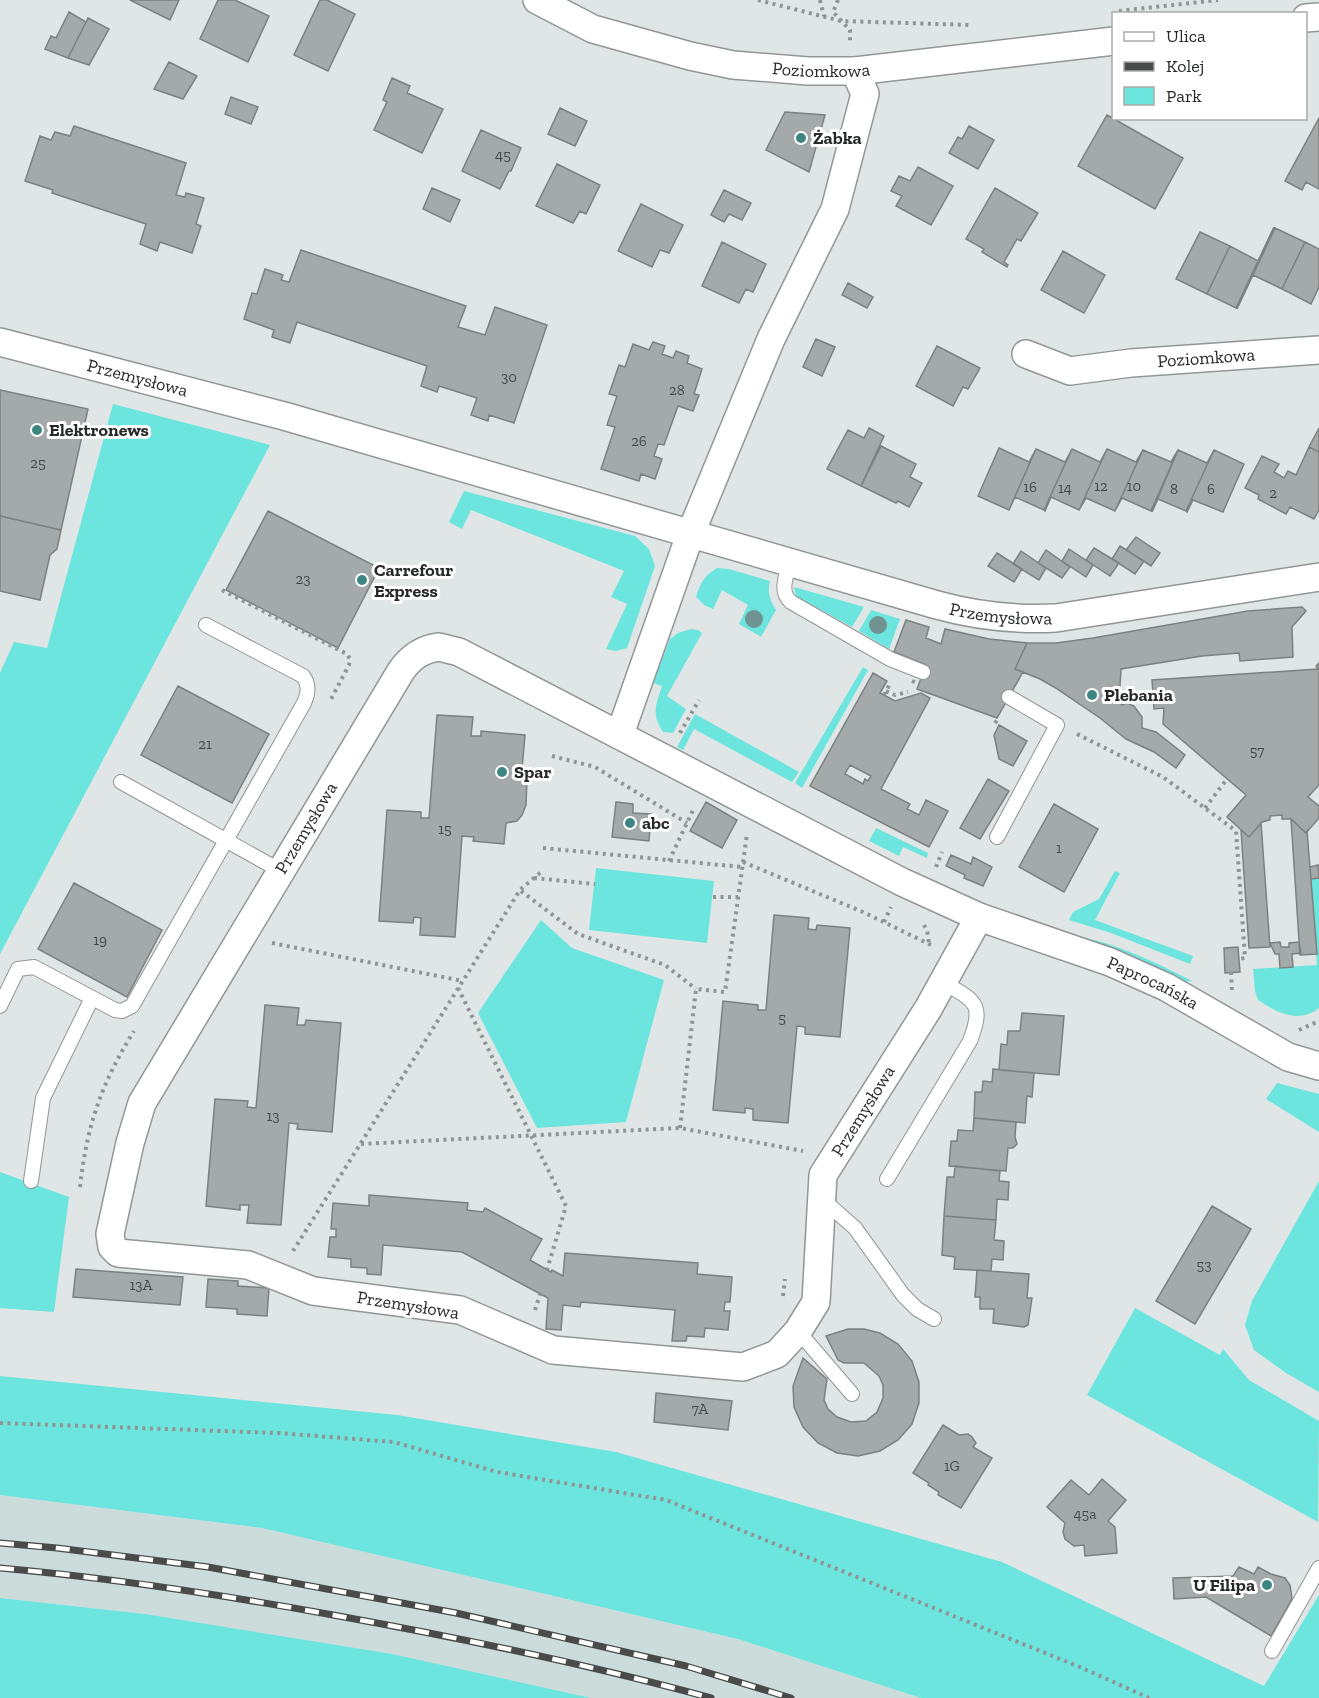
<svg xmlns="http://www.w3.org/2000/svg" width="1319" height="1698" viewBox="0 0 1319 1698" font-family="'Zilla Slab',serif">
  <rect width="100%" height="100%" fill="#e0e6e5"/>
  <path fill="#ccdcda" d="M0,1495L262,1528L738,1639L921,1698H591L145,1614L0,1598Z"/>
  <path fill="#6ce5de" d="M113,404L270,445L0,954V673L14,642L47,648Z
    M464,491L635,536L649,549L655,566L627,648L616,651L606,649L627,604L611,597L624,571L471,510L462,529L449,522Z
    M717,568L729,569L770,581C767,592 770,600 776,610L761,637L739,624L748,605L722,590L713,609L704,605L696,597C701,582 704,576 717,568Z
    M794,587L864,607L852,627L796,596Z
    M871,610L900,619L889,649L859,631Z
    M691,629L698,630L702,633L667,696L686,709L673,733L663,732C651,714 656,705 662,686L653,683L670,639L678,633Z
    M863,667L868,670L802,788L795,783Z
    M695,714L799,772L792,782L694,729L683,750L677,747Z
    M876,828L928,853L927,858L903,847L899,856L869,841Z
    M596,868L714,881L707,943L589,930Z
    M1115,871L1120,873L1095,920L1193,956L1190,964L1111,933L1069,920L1073,912L1099,899Z
    M1319,878V1008C1299,1024 1277,1013 1258,1000L1255,991L1253,969L1317,965L1311,879Z
    M541,920L572,948L664,980L626,1122L537,1128L478,1013Z
    M1071,935C1114,942 1153,961 1192,981L1184,982Z
    M1277,1083L1319,1094V1132L1266,1099Z
    M0,1172L69,1197L54,1312L0,1308Z
    M1319,1181V1392L1286,1373L1254,1350L1245,1325L1252,1301Z
    M1135,1308L1220,1355L1223,1349L1249,1380L1319,1421L1318,1522L1087,1395Z
    M0,1376L397,1415L616,1452L1002,1562L1264,1686L1319,1595V1698H921L738,1639L262,1528L0,1495Z
    M0,1598L145,1614L392,1654L591,1698H0Z"/>
  <path fill="#a4aaa9" stroke="#7c8180" stroke-width="1.5" fill-rule="evenodd" d="M130,0H179L170,20Z
    M218,0H235L269,16L248,62L200,39Z
    M320,0H327L355,14L328,71L294,55Z
    M69,12L86,22L68,58L45,49L51,36L56,38Z
    M88,18L109,29L89,65L68,58Z
    M169,62L197,76L183,99L154,89Z
    M392,78L410,86L407,93L443,109L422,153L374,130L387,102L383,100Z
    M231,97L258,107L251,124L225,114Z
    M560,108L587,121L575,146L548,134Z
    M785,112L825,115L809,172L766,150Z
    M1107,115L1183,158L1155,209L1078,166Z
    M1319,118V189L1306,182L1302,190L1285,181Z
    M74,126L186,163L176,195L185,197L186,193L204,198L196,224L201,226L192,253L160,242L157,251L140,244L146,224L52,193L53,190L25,181L40,136L51,140L55,132L70,136Z
    M969,126L994,140L978,169L949,153L958,137L962,139Z
    M481,130L521,148L511,171H509L500,189L462,171Z
    M557,164L600,185L586,214L580,211L573,223L536,206Z
    M918,167L953,186L931,225L896,206L902,196L891,191L899,176L910,181Z
    M432,188L460,200L450,222L423,209Z
    M995,188L1038,213L1021,241L1017,239L1004,262L1008,265L1007,267L982,252L984,249L966,239Z
    M724,190L751,203L742,220L729,214L724,222L711,215Z
    M641,204L683,225L669,253L660,250L652,267L618,251Z
    M1274,227L1236,308L1207,294L1230,246L1258,261Z
    M1275,228L1305,242L1282,289L1253,275L1237,309Z
    M1200,232L1230,246L1207,294L1176,279Z
    M722,242L766,264L753,292L746,289L739,303L702,286Z
    M1305,242L1319,249V287L1311,304L1282,289Z
    M301,250L466,306L458,327L485,335L495,307L547,325L514,423L489,415L488,421L471,415L477,398L439,386L437,392L421,386L427,366L297,322L290,343L272,337L274,330L244,319L252,293L257,294L265,269L283,275L281,280L289,282Z
    M1063,251L1105,275L1084,313L1041,290Z
    M848,283L873,297L867,308L842,295Z
    M816,339L835,347L822,376L803,367Z
    M653,342L665,346L662,354L673,358L676,351L689,356L687,363L702,369L694,394L699,395L693,411L678,406L664,445L658,444L654,456L662,459L655,479L641,474L639,481L601,469L615,427L607,425L617,396L609,394L619,365L625,367L633,344L649,350Z
    M937,346L980,368L968,389L963,387L953,406L916,386Z
    M0,390L88,409L61,530L0,516Z
    M869,428L884,436L861,486L827,469L848,430L864,438Z
    M1319,428V452L1309,447Z
    M881,446L916,464L910,477L922,483L909,507L898,501L896,503L861,486Z
    M1309,447L1319,452V510L1314,519L1290,507L1286,514L1258,499L1259,495L1245,488L1262,456L1279,464L1274,472L1284,478L1288,471L1296,475Z
    M999,448L1029,462L1036,449L1009,510L978,496Z
    M1036,449L1065,462L1072,449L1044,510L1015,497L1009,510Z
    M1072,449L1100,462L1107,449L1079,510L1051,497L1045,511L1044,510Z
    M1107,449L1136,462L1143,450L1115,511L1086,498L1079,510Z
    M1143,450L1171,462L1178,450L1151,511L1122,498L1115,511Z
    M1178,450L1207,463L1214,450L1186,511L1158,499L1152,512Z
    M1214,450L1244,464L1223,512L1193,500L1187,512L1186,511Z
    M268,511L379,568L338,648L226,590Z
    M0,516L61,530L57,549L50,555L40,600L0,591Z
    M1136,537L1160,553L1151,566L1126,550Z
    M1120,546L1144,561L1135,574L1112,559Z
    M1094,548L1119,563L1110,576L1086,560Z
    M1069,549L1093,565L1086,577L1062,561Z
    M1046,550L1070,567L1062,578L1038,563Z
    M1021,551L1046,568L1039,580L1013,564Z
    M997,553L1022,569L1014,582L988,566Z
    M1302,607L1306,611L1292,627L1293,657L1240,661L1239,653L1202,656L1121,669L1119,702L1122,705L1127,703L1134,706L1142,717V728L1156,732L1185,755L1176,768L1154,752L1126,739L1100,718L1054,687L1040,679L1015,669L1027,643H1056L1093,638L1248,611Z
    M906,620L929,627L926,638L941,644L945,629L989,639L1027,643L1015,669L1023,672L997,718L917,689L926,665L894,652Z
    M1319,663V785L1308,797L1319,806V818L1306,833L1291,819H1282V815L1270,816V820L1262,822L1249,837L1227,817L1246,795L1163,724L1164,708L1154,709L1152,680L1318,669L1316,666Z
    M873,673L887,681L880,693L895,701L921,693L930,698L881,789L910,804L907,809L919,815L926,800L948,811L929,847L810,786ZM850,765L871,776L868,781L865,779L863,784L845,774Z
    M178,686L269,734L232,803L141,755Z
    M437,715L473,717L471,736H481V731L525,735L521,780H527L526,805L522,815L517,821L506,823L504,844L473,841L474,837L462,836L455,937L420,935L421,918L414,917L413,923L379,921L387,810L421,812V818H429Z
    M999,725L1027,741L1013,766L999,759L994,735Z
    M988,779L1009,791L980,839L960,828Z
    M616,802L633,804V813L651,814L649,841L612,837Z
    M706,802L737,820L722,848L690,831Z
    M1054,804L1098,829L1064,892L1019,867Z
    M1291,819L1306,833L1307,831L1317,954L1300,955Z
    M1261,823L1270,947L1249,948L1241,830L1249,837Z
    M951,855L971,864L973,857L992,867L983,886L964,878L965,875L946,866Z
    M1318,865L1319,878L1311,879L1310,867Z
    M74,883L162,930L127,997L38,949Z
    M774,915L809,918L808,929L816,930L817,925L850,928L840,1037L805,1034V1027L797,1026L788,1123L753,1120V1109L745,1108V1113L713,1110L723,1001L758,1005V1010H766Z
    M1280,942L1281,947H1289V943L1299,942L1301,953L1292,954L1293,967L1280,968L1279,954H1275L1270,943Z
    M1238,947L1240,972L1225,973L1224,948Z
    M265,1005L299,1008L297,1025H305L306,1020L341,1023L332,1132L297,1129L298,1124L289,1123L281,1225L247,1223L249,1205H240V1210L206,1206L215,1099L248,1101L247,1107L256,1108Z
    M1022,1013L1064,1016L1059,1075L999,1070L1001,1044L1007,1045L1008,1031H1020Z
    M993,1069L1034,1073L1032,1097L1027,1096L1025,1123L974,1118L975,1092H982L983,1081L992,1082Z
    M974,1118L1016,1122L1015,1137L1017,1144L1013,1148H1008L1006,1171L949,1166L951,1141H957L958,1130L973,1131Z
    M955,1166L1000,1171L999,1181L1009,1182L1008,1200L997,1199L996,1220L944,1216L947,1177H954Z
    M369,1195L468,1203L467,1210L483,1212L485,1208L542,1239L530,1260L551,1272L552,1270L563,1276L565,1253L698,1263L697,1274L732,1277L730,1302H725L724,1311H730L728,1330L705,1328L704,1337L687,1336L686,1341H672L675,1310L581,1302L580,1307L563,1305L561,1330L546,1329L548,1298L462,1252L383,1245L381,1275L367,1274V1268L351,1267V1259L328,1257L330,1237H336V1229H331L333,1203L369,1206Z
    M1212,1206L1251,1229L1195,1324L1156,1301Z
    M944,1216L996,1220L994,1240L1004,1241L1003,1260L992,1259L991,1271L954,1269L955,1257L942,1255Z
    M76,1269L183,1277L180,1305L73,1297Z
    M977,1270L1029,1274L1027,1298H1032L1028,1325L1024,1327L993,1323L994,1309H980V1297H975Z
    M208,1279L238,1281V1286L269,1288L267,1316L237,1314V1309L206,1307Z
    M848,1329H864L880,1333L898,1344L912,1361L919,1382V1403L912,1424L898,1440L880,1451L858,1456L837,1453L818,1443L803,1427L794,1407L793,1386L803,1358L827,1379L824,1400L828,1409L837,1417L851,1422L866,1421L877,1412L883,1398V1385L879,1376L864,1363H844L838,1360L826,1336Z
    M656,1393L732,1401L728,1430L654,1422Z
    M943,1425L959,1435L968,1434L972,1437L976,1443L973,1447L992,1458L961,1508L938,1495L939,1492L928,1485L929,1483L913,1473Z
    M1102,1479L1126,1500L1108,1521L1115,1527L1117,1553L1085,1556L1084,1545L1074,1546L1065,1539L1063,1532L1065,1523L1047,1507L1071,1480L1089,1495Z
    M1239,1567L1254,1574L1258,1567L1271,1574L1285,1578L1290,1585L1292,1599L1271,1636L1206,1597L1174,1599L1173,1578L1233,1576Z"/>
  <g fill="none" stroke-linecap="round" stroke-linejoin="round">
    <g stroke="#919696" stroke-width="16">
      <path id="lane" d="M790,563C786,576 779,592 791,602L890,659L923,672
        M121,782L281,871
        M997,837L1057,725L1009,697
        M0,1006L18,969L34,967L115,1010L122,1011L132,1006L304,703C308,694 310,685 303,676L206,625
        M887,1179L970,1041C985,1002 974,1001 943,982
        M31,1181L43,1098L92,998
        M822,1199L855,1228L903,1295L917,1309L934,1319
        M798,1331L852,1394
        M1272,1651L1319,1568"/>
    </g>
    <g stroke="#919696" stroke-width="30">
      <g id="street">
        <path id="s1" d="M537,0L593,29L690,56L733,65L808,71H855L1114,41"/>
        <path d="M1306,18L1319,17"/>
        <path id="s2" d="M0,342L284,416L937,605C977,616 1016,620 1056,618L1319,577"/>
        <path id="s3" d="M1026,354L1070,371L1131,363L1319,350"/>
        <path d="M439,647L459,652L902,882L979,917L928,1009L823,1175L816,1302L798,1331L777,1354L743,1367L553,1350L460,1310L313,1291L248,1265L118,1253L112,1247L110,1234L130,1143L142,1103L401,671C411,657 422,649 439,647Z"/>
        <path d="M620,734L690,535L771,339L835,209L865,94L855,71"/>
        <path id="s4" d="M979,917L1110,962L1166,987L1288,1057L1319,1066"/>
      </g>
    </g>
    <path stroke="#909494" stroke-width="4" stroke-dasharray="3 4.5" stroke-linecap="butt" d="M758,0L841,21L971,25
      M820,0L824,16
      M838,0L833,12L850,30V42
      M1119,11L1218,0
      M222,590L347,654L350,659L349,665L331,699
      M886,691L895,695L908,692
      M884,695L890,684H892
      M995,723L999,718H1000
      M680,733L699,700
      M1077,734L1163,777L1236,831L1245,958L1239,959
      M552,756L595,767L687,823
      M1205,808L1227,779
      M543,848L742,867
      M669,861L694,808
      M743,862L863,912L931,945
      M936,867L942,852
      M534,878L595,884
      M521,891L578,934L665,965L696,989
      M713,897H738
      M884,922L891,907
      M924,925L927,930L929,943
      M272,943L463,981
      M1231,972L1232,992
      M458,988L566,1206L547,1270
      M1299,1030L1319,1021
      M680,1128L696,989L725,992L747,834
      M361,1144L680,1128L803,1151
      M80,1187C87,1125 101,1084 134,1031
      M293,1251L520,890L541,872
      M783,1296L785,1279
      M535,1310L540,1294
      M0,1423L278,1433L394,1442L497,1472L666,1500L1080,1667L1149,1698"/>
    <use href="#lane" stroke="#fff" stroke-width="14"/>
    <use href="#street" stroke="#fff" stroke-width="27"/>
    <g stroke="#484b4a" stroke-width="7">
      <path id="rail" d="M0,1543L57,1548L208,1567L456,1613L686,1666L791,1698
        M0,1568C112,1578 223,1595 333,1615C461,1638 587,1664 711,1698"/>
    </g>
    <use href="#rail" stroke="#fff" stroke-width="4.5" stroke-dasharray="14" stroke-linecap="butt"/>
    <path stroke="#909494" stroke-width="4" stroke-dasharray="3 4.5" stroke-linecap="butt" d="M912,681L919,684"/>
  </g>
  <g fill="#709290">
    <circle cx="754" cy="619" r="9"/>
    <circle cx="878" cy="625" r="9"/>
  </g>
  <g fill="#3d8581" stroke="#fff" stroke-width="2">
    <circle cx="801" cy="138" r="6"/>
    <circle cx="37" cy="430" r="6"/>
    <circle cx="362" cy="580" r="6"/>
    <circle cx="1092" cy="695" r="6"/>
    <circle cx="502" cy="772" r="6"/>
    <circle cx="630" cy="823" r="6"/>
    <circle cx="1267" cy="1585" r="6"/>
  </g>
  <g text-anchor="middle" dominant-baseline="central" stroke-width="6" stroke-linejoin="round" paint-order="stroke">
    <g font-size="15" fill="#464949">
      <text x="503" y="155">45</text>
      <text x="509" y="377">30</text>
      <text x="677" y="390">28</text>
      <text x="639" y="441">26</text>
      <text x="38" y="463">25</text>
      <text x="1101" y="486">12</text>
      <text x="1134" y="486">10</text>
      <text x="1030" y="487">16</text>
      <text x="1065" y="488">14</text>
      <text x="1174" y="489">8</text>
      <text x="1211" y="489">6</text>
      <text x="1273" y="493">2</text>
      <text x="303" y="579">23</text>
      <text x="205" y="744">21</text>
      <text x="1257" y="751">57</text>
      <text x="445" y="829">15</text>
      <text x="1059" y="848">1</text>
      <text x="100" y="940">19</text>
      <text x="782" y="1018">5</text>
      <text x="273" y="1116">13</text>
      <text x="1204" y="1265">53</text>
      <text x="141" y="1285">13A</text>
      <text x="700" y="1409">7A</text>
      <text x="952" y="1466">1G</text>
      <text x="1085" y="1514">45a</text>
    </g>
    <g font-size="18" fill="#272929" stroke="#fff">
      <text stroke="none"><textPath href="#s1" startOffset="296">Poziomkowa</textPath></text>
      <text stroke="none"><textPath href="#s3" startOffset="184">Poziomkowa</textPath></text>
      <text stroke="none"><textPath href="#s2" startOffset="142">Przemysłowa</textPath></text>
      <text stroke="none"><textPath href="#s2" startOffset="1038">Przemysłowa</textPath></text>
      <text transform="translate(306 828) rotate(-59)">Przemysłowa</text>
      <text stroke="none"><textPath href="#s4" startOffset="186">Paprocańska</textPath></text>
      <text transform="translate(863 1111) rotate(-58)">Przemysłowa</text>
      <text transform="translate(408 1305) rotate(9)">Przemysłowa</text>
    </g>
    <g font-size="18" font-weight="bold" fill="#272929" stroke="#fff" text-anchor="start">
      <text x="813" y="138">Żabka</text>
      <text x="49" y="430">Elektronews</text>
      <text x="374" y="570">Carrefour<tspan x="374" dy="21">Express</tspan></text>
      <text x="1104" y="695">Plebania</text>
      <text x="514" y="772">Spar</text>
      <text x="642" y="823">abc</text>
      <text x="1255" y="1585" text-anchor="end">U Filipa</text>
    </g>
  </g>
  <rect x="1112" y="12" width="195" height="108" fill="#ffffff" stroke="#a9a9a9" stroke-width="1.5"/>
  <rect x="1124" y="32" width="30" height="9" fill="#ffffff" stroke="#a9a9a9" stroke-width="1.5"/>
  <text x="1166" y="42" font-size="18" fill="#272929">Ulica</text>
  <rect x="1124" y="62" width="30" height="9" fill="#484b4a" stroke="#a9a9a9" stroke-width="1.5"/>
  <text x="1166" y="72" font-size="18" fill="#272929">Kolej</text>
  <rect x="1124" y="87" width="30" height="18" fill="#6ce5de" stroke="#a9a9a9" stroke-width="1.5"/>
  <text x="1166" y="102" font-size="18" fill="#272929">Park</text>
</svg>
